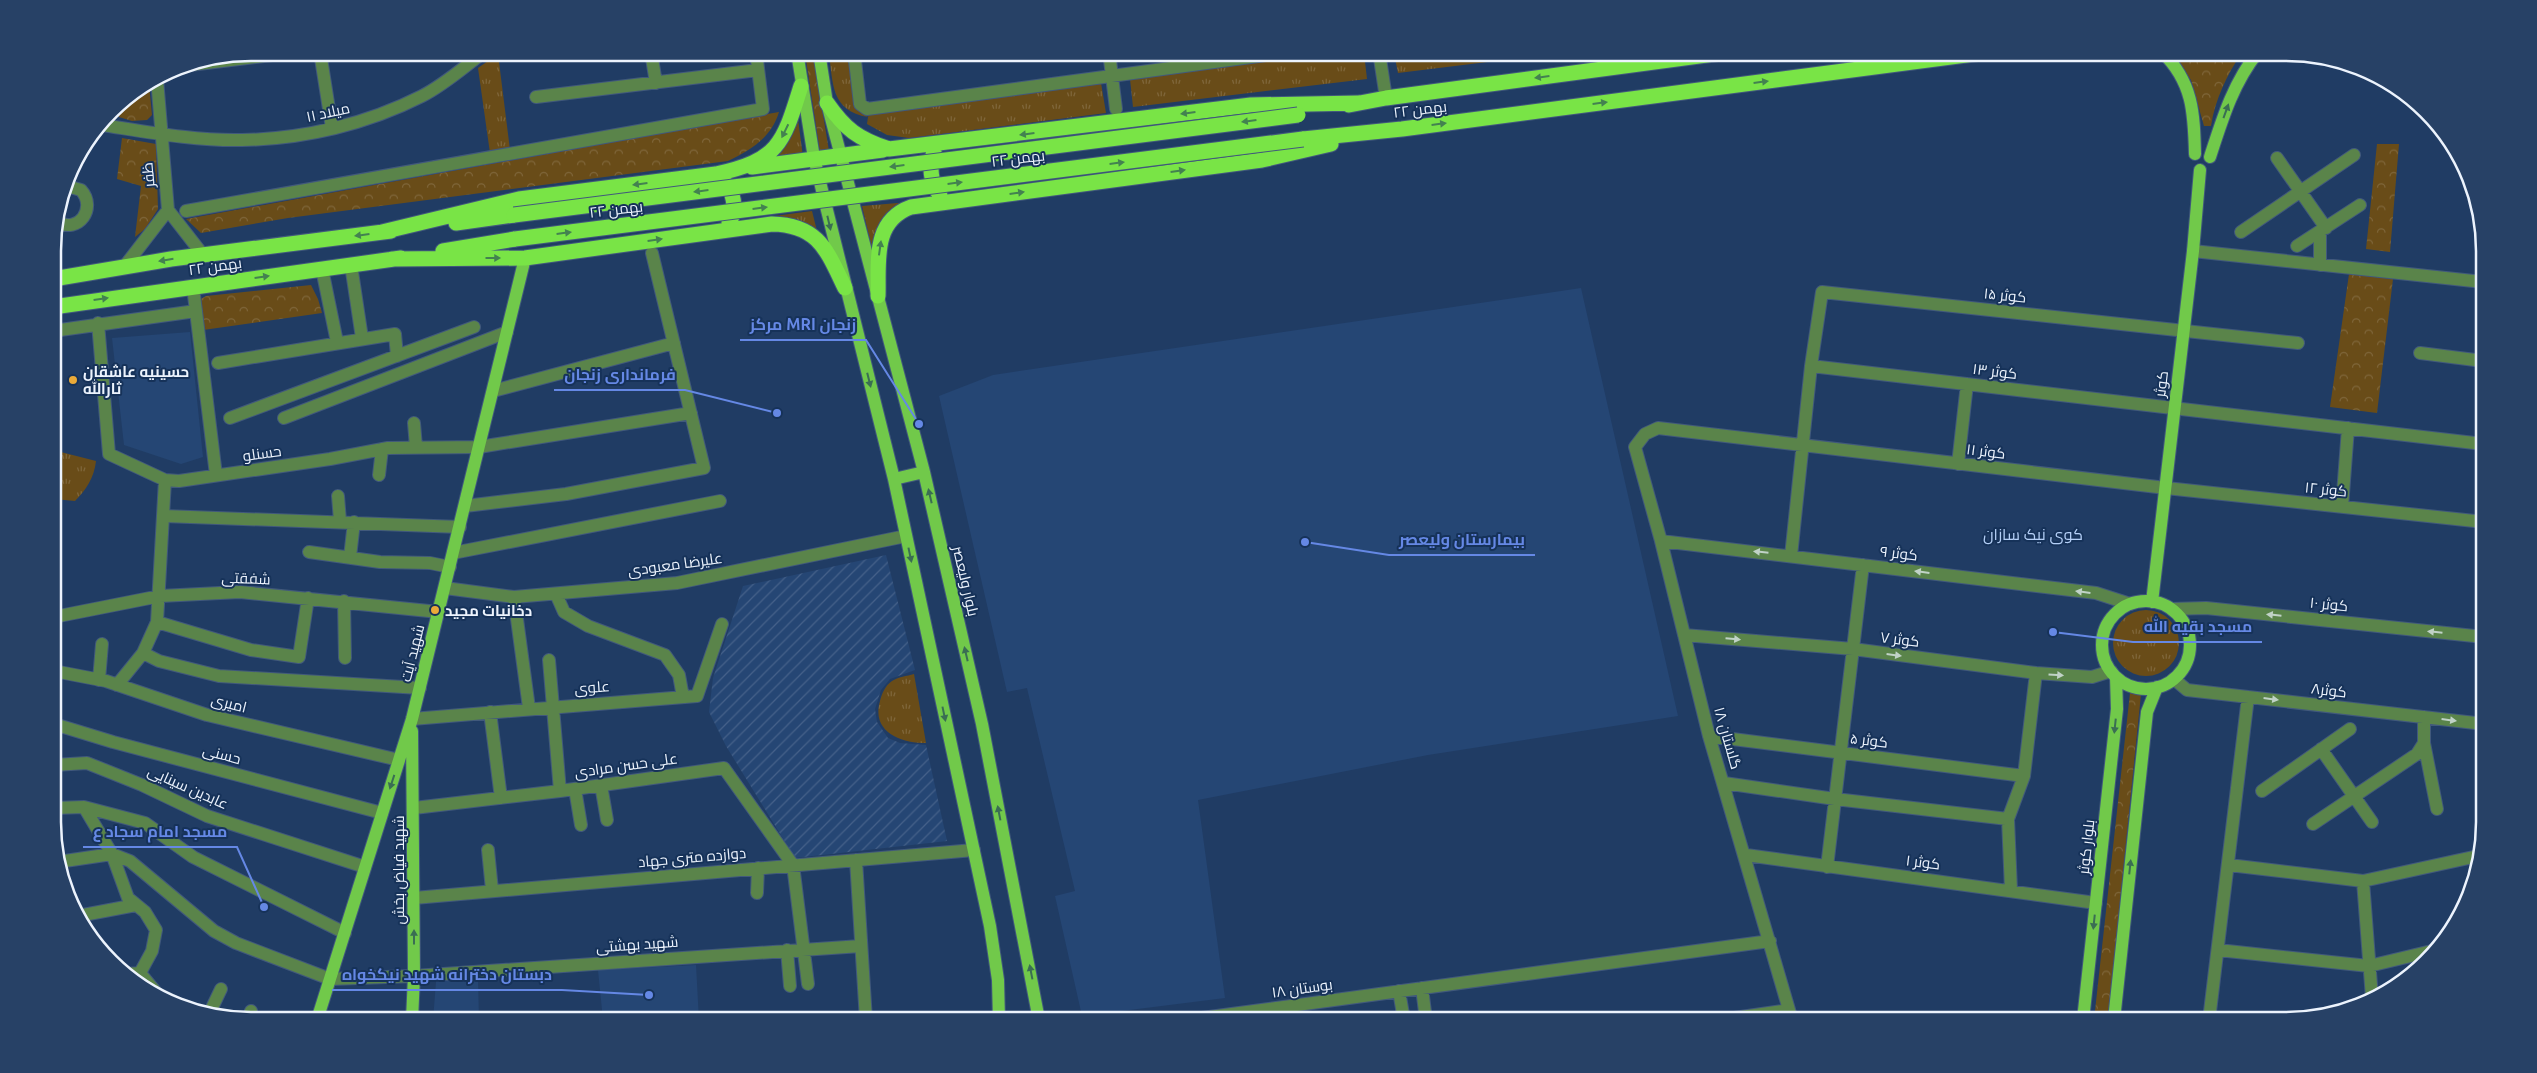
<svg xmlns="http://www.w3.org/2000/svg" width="2537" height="1073" viewBox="0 0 2537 1073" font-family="Ubuntu,Cairo,sans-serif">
  <defs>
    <pattern id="industrial-furrows" width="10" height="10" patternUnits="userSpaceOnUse" patternTransform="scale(1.25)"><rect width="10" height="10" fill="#254674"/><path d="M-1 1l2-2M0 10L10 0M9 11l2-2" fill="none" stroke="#456189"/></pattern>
    <pattern id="grass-tufts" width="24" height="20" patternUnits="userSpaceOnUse" patternTransform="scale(1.25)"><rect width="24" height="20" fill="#694c18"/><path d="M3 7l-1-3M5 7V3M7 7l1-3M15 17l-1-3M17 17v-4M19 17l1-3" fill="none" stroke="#7f663a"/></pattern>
    <pattern id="forest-crowns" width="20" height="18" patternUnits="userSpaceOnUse" patternTransform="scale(1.25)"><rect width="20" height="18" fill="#694c18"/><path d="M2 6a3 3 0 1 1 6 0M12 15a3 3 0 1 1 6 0" fill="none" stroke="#7f663a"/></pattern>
  </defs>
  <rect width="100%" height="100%" fill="#203c64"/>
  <path fill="#254674" d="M1581,288L1678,716L1428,755L1198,800L1225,998L1082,1016L1055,896L1075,891L1027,688L1007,692L939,396L993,375Z
    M190,332L203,457L181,464L124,445L112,338Z
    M696,965L699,1020H603L598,970Z
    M478,978L479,1020H433L436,982Z"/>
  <path fill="url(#industrial-furrows)" d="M886,555L915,670L890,679L881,690L875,709L877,722L888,738L900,743L926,745L947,841L795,858L726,746L709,712L713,678L743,586Z"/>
  <path fill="url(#grass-tufts)" d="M1337,52L1364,53L1367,79L1133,107L1130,79Z
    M829,53H849L856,107L868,117L869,114L1101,83L1106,113L909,138L887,135L867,124L868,117C831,111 833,84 829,53Z
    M1394,53V52L1560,53L1398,73Z
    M498,54L510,150L490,153L478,68Z
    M798,119L803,157L755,165Z
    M934,200C896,213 878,208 873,253L862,206Z
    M812,211L817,231L767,217Z
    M53,450L96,461C94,478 86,490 75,501L54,499Z
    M2113 643a33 33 0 1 1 66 0a33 33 0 1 1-66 0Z
    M914,674L926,743C901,743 871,732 880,701C882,693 885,686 892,681C898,677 907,676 914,674Z"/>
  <path fill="url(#forest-crowns)" d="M805,53H813L829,151L820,152Z
    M2172,53H2242C2227,74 2215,100 2211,126H2204L2191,80Z
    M149,84L152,115L147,120L132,121L119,117L116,107L120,102Z
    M779,112C771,138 751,150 728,161L288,218L201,233L186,219Z
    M122,138L156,144L158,209L145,229L135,237L141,186L117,179Z
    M2377,144H2399L2390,252L2366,249Z
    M2349,274L2393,279L2377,413L2330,407Z
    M311,285L318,299L322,313L203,330L199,300L206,296Z
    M2130,693L2141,694L2108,1020H2094Z"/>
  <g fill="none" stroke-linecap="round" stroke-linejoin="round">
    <g stroke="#41597c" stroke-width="14">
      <path id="minor" d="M320,52L332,128
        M651,52L656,83
        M854,52L860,104L867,109L1289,52
        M1109,52L1116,109
        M1379,52L1386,98
        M893,54L909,52
        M190,65L298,52
        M157,79L168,210L203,255
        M536,97L758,70
        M102,125C148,132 196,141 242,140C304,139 367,124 422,96C444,85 464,67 484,52
        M2277,158L2326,228
        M186,211L763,109L756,52
        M57,222C79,234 97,208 81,190L67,186
        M2241,232L2354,155
        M2320,232V265
        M2297,246L2360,205
        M2193,251L2483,282
        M351,265L362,338
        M124,267L168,210
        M322,269L337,342
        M193,287L216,475
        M98,323L109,454L165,480
        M53,331L196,311
        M2420,353L2483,361
        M218,363L395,334L397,356
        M1811,366L2483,444
        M493,391L674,343
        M230,418L474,327
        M284,418L507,332
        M414,423L416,447
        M1958,464L1967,384
        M379,475L382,449
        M338,496L340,521
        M465,506L566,494L704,468L652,253
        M2342,507L2348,428
        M164,516L460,527
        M1661,541L2096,593L2130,604
        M309,552L380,562L430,563L450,567
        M453,553L720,501
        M1791,556L1811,366L1822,292L2298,343
        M350,557L354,522
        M445,588L514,597L677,583L906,536
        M556,594L564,612L588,626L665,655L679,675L683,697
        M514,597L529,708
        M344,601L345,658
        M2171,609L2206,608L2484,637
        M54,617L160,596L240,592L439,612
        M157,622L251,650L299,657L308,598
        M1684,635L1853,649L2036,673L2092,677L2111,671
        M143,653L159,661L219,676L420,688
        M549,660L560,791
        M54,671L106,681L207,715L399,760
        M2174,679L2187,690L2484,724
        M99,680L102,644
        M117,685L143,653L157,622L165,480L179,481L330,459L388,448L479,447L691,413
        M490,712L501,798
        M412,719L697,696L722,624
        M54,724L113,742L382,813
        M1709,736L2024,776
        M2424,743L2437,809
        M2321,749L2372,822
        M54,765L87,763L142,785L207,816L365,867
        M1724,783L1835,799L2008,819
        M601,785L607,820
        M575,789L581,825
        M2262,791L2350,729
        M84,807L112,854L128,898L145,912L156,930L152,951L140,973
        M54,808L84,807L145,823L193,857L345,933
        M414,808L560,791L724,768L793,865L808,984
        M2313,824L2417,754L2424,743V717
        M488,850L492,890
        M1746,855L2096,903
        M856,860L866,1020
        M58,862L112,854L130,861L214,931L236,943L330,979L414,976L861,946
        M2229,865L2363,881L2478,856
        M1827,867L1863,565
        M2363,881L2372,998
        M2011,890L2008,819L2024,776L2036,673
        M757,893L758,868
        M414,898L974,850
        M78,916L136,905
        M787,950L790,986
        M2218,950L2369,966L2436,950
        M140,973L160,997
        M125,974L140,973
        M1422,988L1426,1020
        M1399,991L1404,1020
        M160,995L185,1007
        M210,1012L221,989
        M248,1020L251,1011
        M936,1020H938
        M1187,1020L1770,941
        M1720,1020L1789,1010
        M1792,1020L1709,736L1661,541L1635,447L1645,434L1658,428L2166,488L2484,522
        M2209,1020L2248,697"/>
    </g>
    <g stroke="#41597c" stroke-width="14">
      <path id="major" d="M797,52L814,158L894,479L990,926L998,980L999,1020
        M819,52L827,103L924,472L982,724L1039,1020
        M2162,52C2193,82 2194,113 2195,154
        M2210,157C2222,120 2233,83 2258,52
        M894,479L924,472
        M2102 645a44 44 0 1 1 88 0a44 44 0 1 1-88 0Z
        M2152,602L2193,251L2200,170
        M317,1020L412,719L525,258
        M412,1020L414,976L412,731
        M2083,1020L2117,709L2116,677
        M2114,1020L2147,712L2157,687"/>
    </g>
    <g stroke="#41597c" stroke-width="17">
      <path id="highway" d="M827,103C845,129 858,139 889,149L1251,105L1359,103
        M1349,105L1386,98L1729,52
        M1303,139L1402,129L1989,52
        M934,151C929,166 930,183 940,195
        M752,167L883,150
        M721,179C735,190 737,209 729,223
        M456,223L514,215
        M382,232L519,199L716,174C779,160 783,144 801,86
        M443,251L515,239
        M392,259L525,258L772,224C819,225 827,251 845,288
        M53,279L171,259L391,231
        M878,296C879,262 872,221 911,207L1262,160L1331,144
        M53,307L401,258"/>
    </g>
    <use href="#minor" stroke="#5a844a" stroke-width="12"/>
    <use href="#major" stroke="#71c94a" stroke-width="12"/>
    <use href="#highway" stroke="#79e446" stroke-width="15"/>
    <g stroke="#41597c" stroke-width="17" stroke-linecap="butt">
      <path id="highway-bridge" d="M514,215L1298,115
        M515,239L1303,139"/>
    </g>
    <use href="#highway-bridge" stroke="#79e446" stroke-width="15"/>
  </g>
  <defs><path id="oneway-solid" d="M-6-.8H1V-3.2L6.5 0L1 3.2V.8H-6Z" transform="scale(1.25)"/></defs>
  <g fill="#438250">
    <use href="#oneway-solid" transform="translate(1542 77) rotate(173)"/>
    <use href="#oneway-solid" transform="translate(1761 82) rotate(-7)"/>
    <use href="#oneway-solid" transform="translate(1600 103) rotate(-7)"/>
    <use href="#oneway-solid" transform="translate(1188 113) rotate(173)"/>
    <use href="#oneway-solid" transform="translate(1249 121) rotate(173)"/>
    <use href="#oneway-solid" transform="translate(1439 124) rotate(-7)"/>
    <use href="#oneway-solid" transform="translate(785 131) rotate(116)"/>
    <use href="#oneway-solid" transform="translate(1027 134) rotate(173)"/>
    <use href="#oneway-solid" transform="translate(1117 163) rotate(-7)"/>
    <use href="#oneway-solid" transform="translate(897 166) rotate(173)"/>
    <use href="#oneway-solid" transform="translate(1178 171) rotate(-8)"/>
    <use href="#oneway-solid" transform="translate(955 183) rotate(-7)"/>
    <use href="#oneway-solid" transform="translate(640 184) rotate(173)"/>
    <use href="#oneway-solid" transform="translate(701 191) rotate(173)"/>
    <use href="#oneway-solid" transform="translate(1017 193) rotate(-8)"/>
    <use href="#oneway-solid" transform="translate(760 208) rotate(-7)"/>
    <use href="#oneway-solid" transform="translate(564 233) rotate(-7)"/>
    <use href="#oneway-solid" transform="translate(362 235) rotate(173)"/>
    <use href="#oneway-solid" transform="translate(655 240) rotate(-8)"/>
    <use href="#oneway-solid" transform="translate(880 248) rotate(-82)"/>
    <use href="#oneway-solid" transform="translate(493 258)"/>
    <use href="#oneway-solid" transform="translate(166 260) rotate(171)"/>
    <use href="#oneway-solid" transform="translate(262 277) rotate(-8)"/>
    <use href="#oneway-solid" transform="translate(101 299) rotate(-8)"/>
  </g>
  <g fill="#3a6e53">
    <use href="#oneway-solid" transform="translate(2226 111) rotate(-70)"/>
    <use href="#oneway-solid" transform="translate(829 223) rotate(77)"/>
    <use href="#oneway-solid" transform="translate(869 380) rotate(76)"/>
    <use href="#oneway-solid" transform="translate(930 496) rotate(-103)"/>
    <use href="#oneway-solid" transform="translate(910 555) rotate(78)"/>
    <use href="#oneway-solid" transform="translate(966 654) rotate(-103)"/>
    <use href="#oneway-solid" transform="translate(944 714) rotate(78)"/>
    <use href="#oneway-solid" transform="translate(2115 726) rotate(96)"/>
    <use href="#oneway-solid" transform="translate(392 782) rotate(108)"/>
    <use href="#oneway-solid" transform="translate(999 813) rotate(-101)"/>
    <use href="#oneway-solid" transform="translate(2130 867) rotate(-84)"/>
    <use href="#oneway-solid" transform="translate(2094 922) rotate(96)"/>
    <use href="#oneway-solid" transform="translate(414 937) rotate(-90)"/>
    <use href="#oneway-solid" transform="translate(1031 972) rotate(-101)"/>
  </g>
  <g fill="#c0d2c7">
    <use href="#oneway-solid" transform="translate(1761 552) rotate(-174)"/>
    <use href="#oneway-solid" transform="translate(1922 572) rotate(-173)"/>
    <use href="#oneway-solid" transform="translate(2083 592) rotate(-173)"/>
    <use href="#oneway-solid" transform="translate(2274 615) rotate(-174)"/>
    <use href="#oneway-solid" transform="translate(2435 632) rotate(-174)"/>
    <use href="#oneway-solid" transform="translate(1733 639) rotate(5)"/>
    <use href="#oneway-solid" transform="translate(1894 655) rotate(7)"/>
    <use href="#oneway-solid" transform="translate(2056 675) rotate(4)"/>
    <use href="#oneway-solid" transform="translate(2271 699) rotate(7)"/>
    <use href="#oneway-solid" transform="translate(2449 720) rotate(7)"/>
  </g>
  <g fill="#eaaa39" stroke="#163259" stroke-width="2">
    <circle cx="73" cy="380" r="5"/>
    <circle cx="435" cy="610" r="5"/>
  </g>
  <g text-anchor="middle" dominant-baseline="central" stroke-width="4" stroke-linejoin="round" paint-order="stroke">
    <g font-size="15" fill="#ecf3fd" stroke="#163259">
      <text transform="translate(1420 109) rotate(-7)">۲۲ بهمن</text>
      <text transform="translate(328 112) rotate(-12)">میلاد ۱۱</text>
      <text transform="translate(1018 158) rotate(-7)">۲۲ بهمن</text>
      <text transform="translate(148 175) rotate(-95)">ظفر</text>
      <text transform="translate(616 209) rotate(-7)">۲۲ بهمن</text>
      <text transform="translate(215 266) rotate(-8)">۲۲ بهمن</text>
      <text transform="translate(2005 295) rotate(6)">۱۵ کوثر</text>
      <text transform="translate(1995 371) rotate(7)">کوثر ۱۳</text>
      <text transform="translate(2161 384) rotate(-83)">کوثر</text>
      <text transform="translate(1986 451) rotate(7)">کوثر ۱۱</text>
      <text transform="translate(262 453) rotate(-8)">حسنلو</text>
      <text transform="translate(2326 489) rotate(6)">کوثر ۱۲</text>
      <text transform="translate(1899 553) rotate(7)">کوثر ۹</text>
      <text transform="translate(675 564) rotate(-8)">علیرضا معبودی</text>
      <text transform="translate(246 578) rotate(2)">شفقتی</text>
      <text transform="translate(966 581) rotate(77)">بلوار ولیعصر</text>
      <text transform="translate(2329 604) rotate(6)">کوثر ۱۰</text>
      <text transform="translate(1900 639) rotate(7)">کوثر ۷</text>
      <text transform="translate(412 653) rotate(-76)">شهید آیت</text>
      <text transform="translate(592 687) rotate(-4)">علوی</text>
      <text transform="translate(2329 690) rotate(7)">کوثر۸</text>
      <text transform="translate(229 703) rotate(14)">امیری</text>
      <text transform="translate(1728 738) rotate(74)">گلستان ۱۸</text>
      <text transform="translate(1869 740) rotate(7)">کوثر ۵</text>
      <text transform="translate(222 754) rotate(15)">حسنی</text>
      <text transform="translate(626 765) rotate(-8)">علی حسن مرادی</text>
      <text transform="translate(188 787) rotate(24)">عابدین سینایی</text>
      <text transform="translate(2086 847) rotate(-84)">بلوار کوثر</text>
      <text transform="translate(692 857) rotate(-5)">دوازده متری جهاد</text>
      <text transform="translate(1923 862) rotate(7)">کوثر ۱</text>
      <text transform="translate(398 870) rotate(-90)">شهید فیاض بخش</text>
      <text transform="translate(637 944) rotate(-4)">شهید بهشتی</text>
      <text transform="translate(1302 988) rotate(-8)">بوستان ۱۸</text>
    </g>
    <g font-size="15" font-weight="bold" fill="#ecf3fd" stroke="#163259" text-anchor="start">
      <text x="83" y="371">حسینیه عاشقان<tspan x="83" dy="17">ثارالله</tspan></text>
      <text x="445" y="610">دخانیات مجید</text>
    </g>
    <g font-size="16" fill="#b4cff6" stroke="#163259">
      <text x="2033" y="534">کوی نیک سازان</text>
    </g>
  </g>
  <path d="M0 0H2537V1073H0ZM251 61H2286A190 190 0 0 1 2476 251V822A190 190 0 0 1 2286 1012H251A190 190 0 0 1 61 822V251A190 190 0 0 1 251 61Z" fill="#274166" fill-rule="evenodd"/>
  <path fill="none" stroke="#ecf3fd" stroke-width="2.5" d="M251 61H2286A190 190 0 0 1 2476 251V822A190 190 0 0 1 2286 1012H251A190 190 0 0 1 61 822V251A190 190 0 0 1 251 61Z"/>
  <path fill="none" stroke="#6588e5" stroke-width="2" d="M919 424L866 340H740M777 413L685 390H554M1305 542L1389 555H1535M2053 632L2133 642H2262M264 907L237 847H83M649 995L562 990H332"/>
  <g fill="#6588e5" stroke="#163259" stroke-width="2">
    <circle cx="919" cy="424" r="5"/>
    <circle cx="777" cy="413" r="5"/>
    <circle cx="1305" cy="542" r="5"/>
    <circle cx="2053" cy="632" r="5"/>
    <circle cx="264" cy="907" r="5"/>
    <circle cx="649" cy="995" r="5"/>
  </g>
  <g font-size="16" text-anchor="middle" font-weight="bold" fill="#6588e5" stroke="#163259" stroke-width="4" stroke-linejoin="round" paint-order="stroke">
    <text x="803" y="330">مرکز MRI زنجان</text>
    <text x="620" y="380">فرمانداری زنجان</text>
    <text x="1462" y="545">بیمارستان ولیعصر</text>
    <text x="2198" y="632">مسجد بقیه الله</text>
    <text x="160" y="837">مسجد امام سجاد ع</text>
    <text x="447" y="980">دبستان دخترانه شهید نیکخواه</text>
  </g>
</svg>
